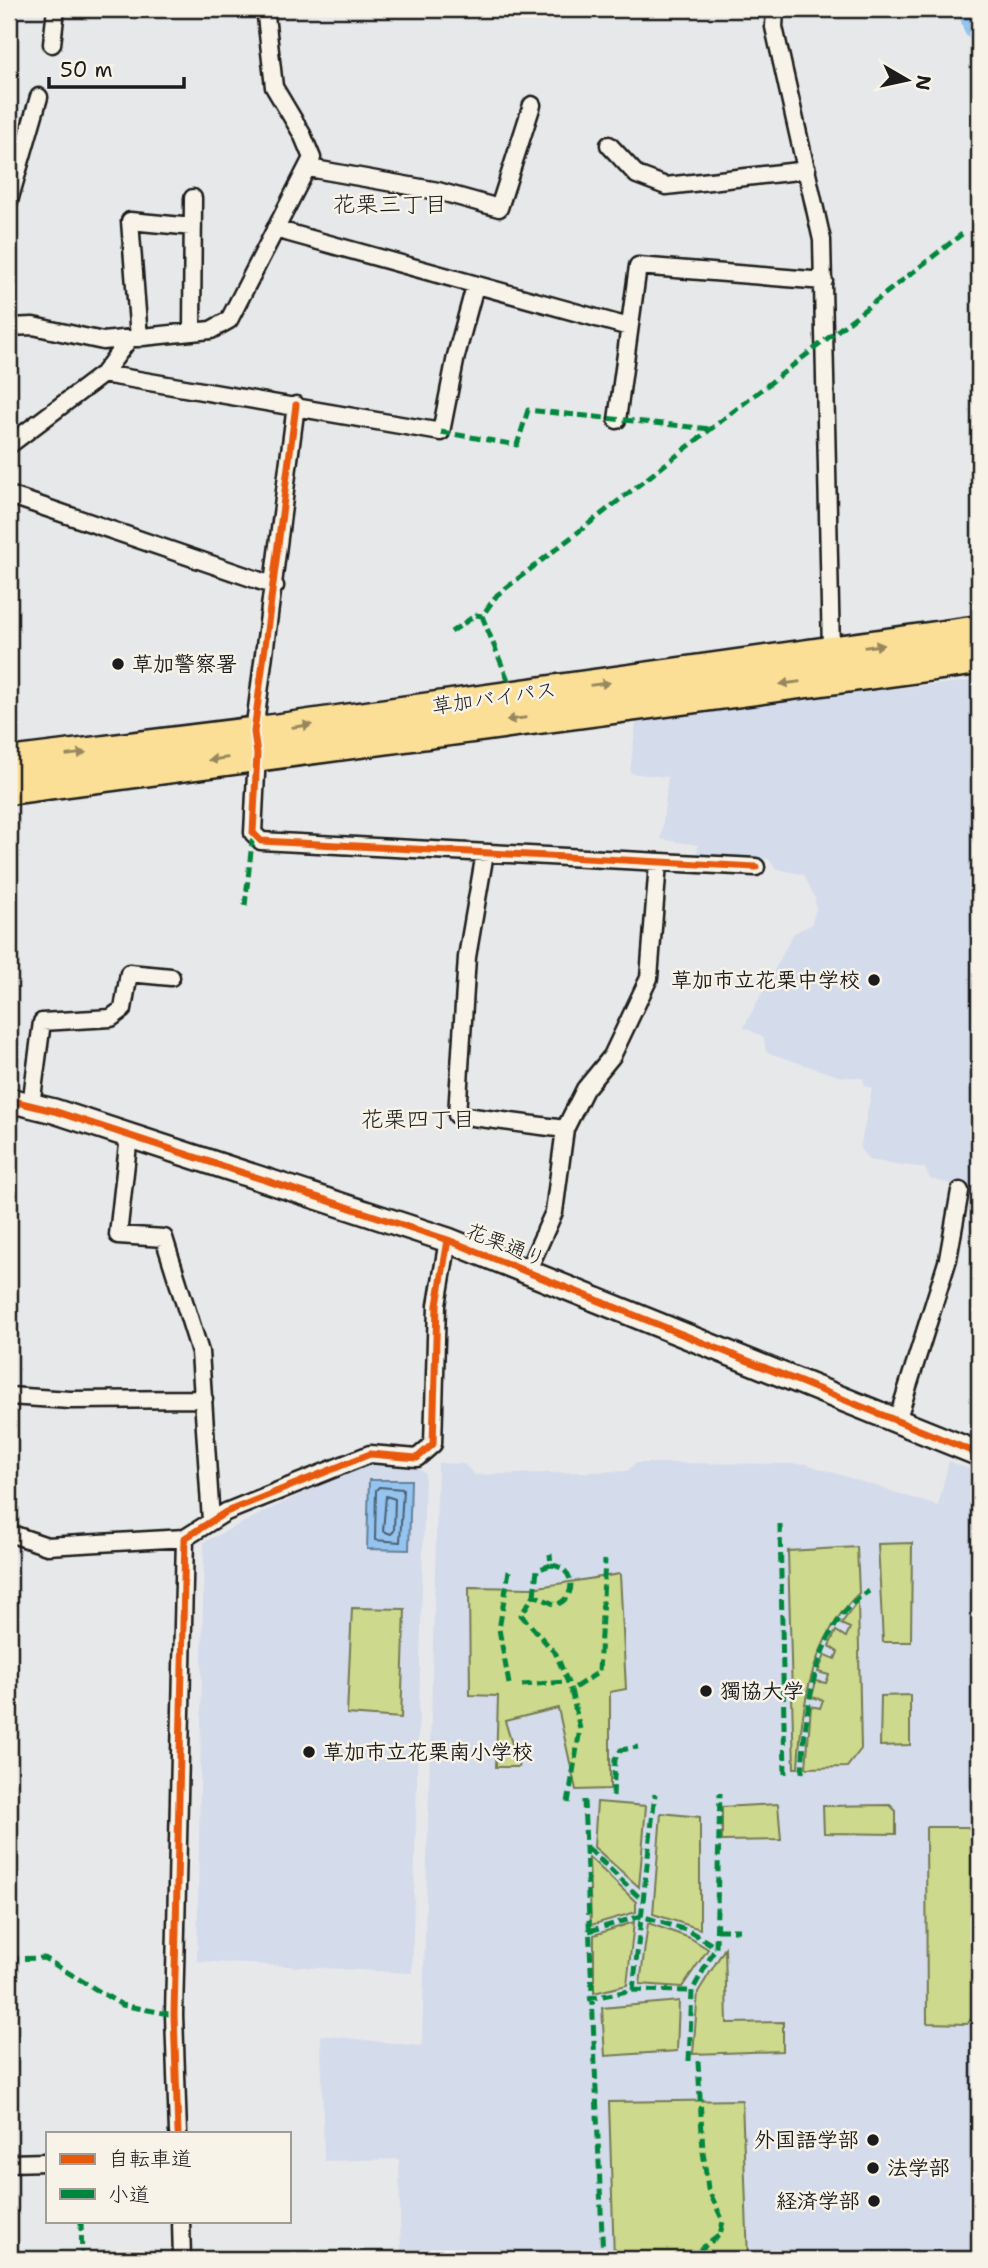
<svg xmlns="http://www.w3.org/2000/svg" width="988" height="2268" viewBox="0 0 988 2268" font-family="'Shantell Sans','Klee One',sans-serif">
  <rect width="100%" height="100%" fill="#e7e8e9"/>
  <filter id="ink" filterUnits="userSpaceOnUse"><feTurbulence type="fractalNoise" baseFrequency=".0143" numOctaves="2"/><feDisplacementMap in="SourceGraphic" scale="14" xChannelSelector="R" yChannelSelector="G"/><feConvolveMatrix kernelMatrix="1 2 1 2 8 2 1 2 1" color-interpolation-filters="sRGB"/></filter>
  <g filter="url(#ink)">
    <path fill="#d4dbea" d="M979,680V1190L930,1179L925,1168L869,1160L860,1149L872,1088L865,1086L863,1078L838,1076L766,1052L764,1038L744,1027L794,933L811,925L816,909L815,898L804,875L775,868L769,859L697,854L698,845L661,839L668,777L630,773L637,715Z
      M949,1461L979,1473V2259H401L399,2159L324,2161L321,2035L419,2046L422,2044L438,1463L464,1464L475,1475L627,1471L636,1463L806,1464L938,1506Z
      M363,1463L416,1467L425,1473L412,1973L197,1961L204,1542Z"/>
    <path fill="#cdd98c" stroke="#747a54" stroke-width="2" d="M912,1543L911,1642H883L878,1544Z
      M857,1547L859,1593C812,1638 801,1706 798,1768H794L788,1551Z
      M620,1574L626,1689L610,1692V1789L576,1790L558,1708L505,1721L519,1767H496L498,1696L470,1695L469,1587L532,1588Z
      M858,1601L861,1749L847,1767L806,1768L811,1706L820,1708L823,1700L812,1697L816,1681L826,1683L829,1675L818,1672L825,1655L835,1659L838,1652L829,1646L836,1631L846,1637L850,1628L841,1624Z
      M352,1608L405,1609L401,1718L347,1714Z
      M910,1695V1745L880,1746L881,1696Z
      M597,1802L646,1806L639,1887L594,1847Z
      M778,1804L781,1840L722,1841V1807Z
      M890,1805L896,1811V1834L824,1833L823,1806Z
      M661,1813L700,1817V1929L653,1914Z
      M926,1827H968L979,1843V2008L967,2024L927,2023Z
      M589,1857L636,1902V1912L591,1925Z
      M634,1922L627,1985L594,1993V1935Z
      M648,1923L690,1938L708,1949L682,1987L640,1984Z
      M725,1948L727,2023L783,2022V2051L693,2054L698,1992Z
      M679,2001L677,2051L605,2056L602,2008Z
      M742,2100L748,2259H614L609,2102Z"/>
    <path fill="#94c4ef" stroke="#64819b" stroke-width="2" d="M369,1480H411L409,1550L367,1549Z"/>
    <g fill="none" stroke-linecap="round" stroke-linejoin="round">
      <path stroke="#4c5f70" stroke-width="2" d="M379,1487L403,1489L400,1542L375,1540L376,1490Z
        M386,1496L395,1499L394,1531L391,1534L383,1531Z"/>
      <path stroke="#94c4ef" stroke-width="32" d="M974,9L979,26"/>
      <g stroke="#1c1c1c" stroke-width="21">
        <path id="street" d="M775,9L774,27L822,240L831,651
          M52,44L56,9
          M609,145L637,175L666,186L807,170
          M309,168L438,191L499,208L532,105
          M9,201L39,97
          M275,229L629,327
          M9,327L33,326L103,341L211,330L229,320L312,158L302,134L274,87L266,16L269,9
          M192,332L193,198
          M139,338L130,221L193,227
          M103,374L441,432L456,356L475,286
          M296,405L254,732L257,754L253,833L261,841L756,867
          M617,420L638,266L824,281
          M9,445L103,374L129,339
          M9,495L275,586
          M485,853L467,957L457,1115L565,1129
          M31,1105L42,1022L111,1018L123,1009L129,973L171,977
          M129,1136L118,1235L164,1238L200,1352L211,1521
          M527,1272L554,1212L565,1129L585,1089L612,1056L649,978L658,863
          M9,1396L70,1400L204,1399
          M897,1421L948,1259L960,1191
          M9,1533L47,1546L185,1538
          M178,2133L174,2015L185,1538L226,1512L370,1454L417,1458L433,1444L437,1305L448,1240
          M9,2163L47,2162
          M181,2221L182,2259"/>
      </g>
      <g stroke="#1c1c1c" stroke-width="28">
        <path id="secondary" d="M9,1100L54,1111L448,1240L979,1454"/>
      </g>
      <g stroke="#1c1c1c" stroke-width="35">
        <path id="highway" d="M9,763L274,730L979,631
          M9,789L979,659"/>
      </g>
      <use href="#street" stroke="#f7f3e8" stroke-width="16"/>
      <use href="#secondary" stroke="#f7f3e8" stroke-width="23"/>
      <use href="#highway" stroke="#fbdf96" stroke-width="30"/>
      <path stroke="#00873e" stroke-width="5" stroke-dasharray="10 5" stroke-linecap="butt" d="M441,432L517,445L528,410L711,429
        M451,632L476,615L482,616
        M508,680L482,616L497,595L962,234
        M245,906L253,833
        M780,1524L785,1774
        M551,1565C575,1567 578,1597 556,1605L534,1595L521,1615L556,1654L571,1690
        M534,1595L537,1570L551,1565L550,1554
        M509,1684L499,1629L509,1571
        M522,1685L567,1682
        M802,1773C805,1715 813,1624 869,1591
        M613,1796L615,1759L621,1750L638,1747
        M584,1800L603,2259
        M568,1803L580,1729L571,1690L599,1672L605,1560
        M588,1848L643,1901
        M717,1930H740
        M589,1931L641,1916L689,1931L716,1947
        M9,1959L44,1958L122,2005L174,2015
        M633,1990L692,1991
        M588,1999L633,1990L655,1794
        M689,2061L692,1991L716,1947L720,1793
        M698,2061L703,2151L708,2189L723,2221L720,2235L701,2249L702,2259
        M81,2221L82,2259"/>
      <g stroke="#f7f3e8" stroke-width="11">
        <path id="cycleway" d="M296,405L254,732L257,754L253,833L261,841L756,867
          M9,1100L54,1111L448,1240L979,1454
          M178,2133L174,2015L185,1538L226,1512L370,1454L417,1458L433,1444L437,1305L448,1240"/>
      </g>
      <use href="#cycleway" stroke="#e8590c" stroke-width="7"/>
    </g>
    <defs><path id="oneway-solid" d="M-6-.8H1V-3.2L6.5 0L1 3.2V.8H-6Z" transform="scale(1.75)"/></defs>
    <g fill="#97875f">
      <use href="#oneway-solid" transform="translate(874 646) rotate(-8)"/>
      <use href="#oneway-solid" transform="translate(790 683) rotate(172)"/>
      <use href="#oneway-solid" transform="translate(600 684) rotate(-8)"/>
      <use href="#oneway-solid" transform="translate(516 719) rotate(172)"/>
      <use href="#oneway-solid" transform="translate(302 726) rotate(-8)"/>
      <use href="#oneway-solid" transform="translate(76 754) rotate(-7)"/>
      <use href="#oneway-solid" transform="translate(218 759) rotate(172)"/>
    </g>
  </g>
  <g fill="#1c1c1c" stroke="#f7f3e8" stroke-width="2.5">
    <circle cx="118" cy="664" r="7"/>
    <circle cx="874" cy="980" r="7"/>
    <circle cx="706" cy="1691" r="7"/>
    <circle cx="309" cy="1752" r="7"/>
    <circle cx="873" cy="2140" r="7"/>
    <circle cx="873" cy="2168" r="7"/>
    <circle cx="874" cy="2201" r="7"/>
  </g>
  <g text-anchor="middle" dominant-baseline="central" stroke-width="5" stroke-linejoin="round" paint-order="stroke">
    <g font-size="21" font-weight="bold" fill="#1c1c1c" stroke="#f7f3e8" text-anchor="start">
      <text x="132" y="664">草加警察署</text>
      <text x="860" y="980" text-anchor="end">草加市立花栗中学校</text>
      <text x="720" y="1691">獨協大学</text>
      <text x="323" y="1752">草加市立花栗南小学校</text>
      <text x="859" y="2140" text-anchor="end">外国語学部</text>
      <text x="887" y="2168">法学部</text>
      <text x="860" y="2201" text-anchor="end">経済学部</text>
    </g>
    <g font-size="21" fill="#1c1c1c" stroke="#f7f3e8">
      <text transform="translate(494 698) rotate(-8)">草加バイパス</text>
      <text transform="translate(506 1245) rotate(22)">花栗通り</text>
    </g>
    <g font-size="23" fill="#1c1c1c" stroke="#f7f3e8">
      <text x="390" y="204">花栗三丁目</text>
      <text x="418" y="1119">花栗四丁目</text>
    </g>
  </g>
  <rect width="988" height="2268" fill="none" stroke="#f7f3e8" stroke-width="35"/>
  <rect x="18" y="18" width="953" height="2233" fill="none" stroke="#1c1c1c" stroke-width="2.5" filter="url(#ink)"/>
  <rect x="46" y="2132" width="245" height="91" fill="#f7f3e8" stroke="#9f9d96" stroke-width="2"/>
  <rect x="60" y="2154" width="35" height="10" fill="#e8590c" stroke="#9f9d96" stroke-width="2"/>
  <text x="108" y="2166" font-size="21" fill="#1c1c1c">自転車道</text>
  <rect x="60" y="2189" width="35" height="10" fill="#00873e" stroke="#9f9d96" stroke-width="2"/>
  <text x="108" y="2202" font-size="21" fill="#1c1c1c">小道</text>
  <g transform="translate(907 80) rotate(99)" stroke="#f7f3e8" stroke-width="5" paint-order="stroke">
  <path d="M0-5L12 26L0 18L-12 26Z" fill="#1c1c1c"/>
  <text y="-10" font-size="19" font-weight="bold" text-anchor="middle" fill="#1c1c1c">N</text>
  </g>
  <path d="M49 77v10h135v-10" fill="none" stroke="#1c1c1c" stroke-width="3.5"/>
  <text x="60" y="77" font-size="21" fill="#1c1c1c" stroke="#f7f3e8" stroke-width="5" paint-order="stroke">50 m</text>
</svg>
